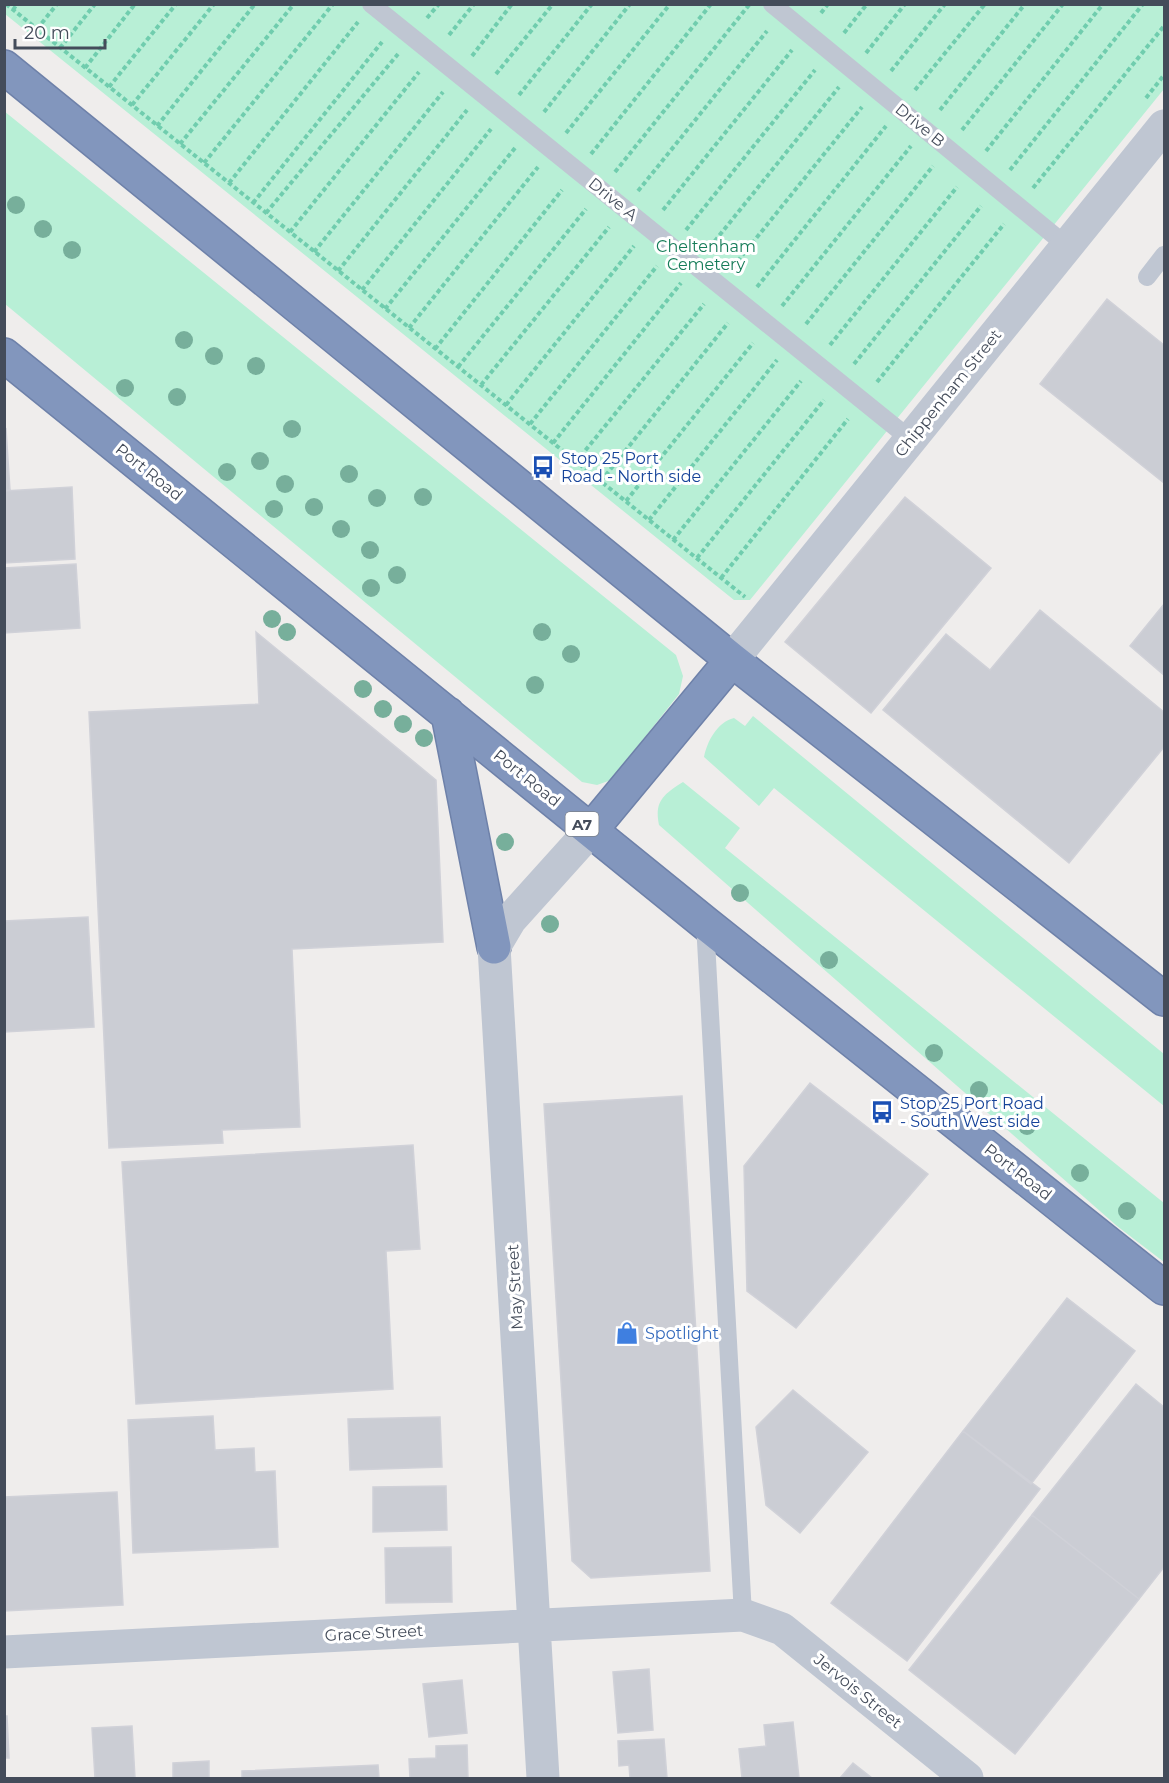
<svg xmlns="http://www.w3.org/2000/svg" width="1169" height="1783" viewBox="0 0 1169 1783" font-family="Montserrat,sans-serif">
  <rect width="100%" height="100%" fill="#efedec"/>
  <path fill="#b8efd6" d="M4,5H1164V89L750,600H734L5,14Z
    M4,111L676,655L683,676L679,694L611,780L597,785L582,782L5,304Z
    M753,716L1164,1054V1106L774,788L759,806L704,757C707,742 717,722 734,718L745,726Z
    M683,782L740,828L725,848L1164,1203V1262L1117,1226L659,825C654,801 664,794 683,782Z"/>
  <path fill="#cbcdd4" stroke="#d0d1d8" stroke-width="1.5" d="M1107,299L1164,345V483L1040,384Z
    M6,429L10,490L4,491V430Z
    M72,487L75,559L4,563V491Z
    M905,497L991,568L871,713L785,642Z
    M76,564L80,628L4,633V568Z
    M1164,604V675L1130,646Z
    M1040,610L1164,712V747L1069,863L883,710L946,634L990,670Z
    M256,632L436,780L443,942L292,949L300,1127L222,1130L223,1143L109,1148L89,712L259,704Z
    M88,917L94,1027L4,1032V921Z
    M810,1083L928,1174L796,1328L747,1291L744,1166Z
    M682,1096L710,1571L591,1578L572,1561L544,1104Z
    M413,1145L420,1249L386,1251L393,1389L136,1404L122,1162Z
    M1067,1298L1135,1351L1031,1484L963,1431Z
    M1136,1384L1164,1407V1567L1139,1599L1032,1515Z
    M793,1390L868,1452L800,1533L766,1505L756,1427Z
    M213,1416L215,1450L254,1448L255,1472L275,1471L278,1547L133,1553L128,1420Z
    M440,1417L442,1467L350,1470L348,1419Z
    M963,1431L1040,1489L907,1661L831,1603Z
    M446,1486L447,1530L373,1532V1487Z
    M117,1492L123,1605L4,1611V1497Z
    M1032,1515L1139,1599L1015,1754L909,1670Z
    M451,1547L452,1602L386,1603L385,1548Z
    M649,1669L653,1730L618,1733L613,1672Z
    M462,1680L467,1733L429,1737L423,1684Z
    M4,1716H7L9,1758H4Z
    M793,1722L799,1778H742L739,1749L766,1746L764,1725Z
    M132,1726L135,1778H95L92,1728Z
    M664,1739L667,1778H630L629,1765L619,1766L618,1741Z
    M467,1745L468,1778H410L409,1759L436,1758V1746Z
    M209,1761V1778H173V1763Z
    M853,1763L872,1778H840Z
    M378,1765L379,1778H242V1771Z"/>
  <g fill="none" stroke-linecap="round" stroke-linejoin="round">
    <g stroke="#6e81a9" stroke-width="36">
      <path id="highway" d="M4,67L732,660L1164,999
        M4,355L705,923L1164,1288
        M448,714L494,947
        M591,830L732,660"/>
    </g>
    <path stroke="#70cdae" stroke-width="4" stroke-dasharray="4.5 3" stroke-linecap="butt" d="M6,4L745,597
      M13,10L17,4
      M821,13L828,4
      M427,18L439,4
      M37,29L57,4
      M844,33L867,4
      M449,35L474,4
      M60,48L95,4
      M866,53L905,4
      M472,56L512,4
      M85,68L135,4
      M891,71L945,4
      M496,74L553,4
      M109,87L176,4
      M915,90L985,4
      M519,95L592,4
      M1146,98L1164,75
      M132,105L214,4
      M940,110L1025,4
      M544,112L630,4
      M157,126L255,4
      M962,130L1063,4
      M566,133L670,4
      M180,144L294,4
      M986,151L1103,4
      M591,154L711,4
      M204,163L333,4
      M1010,170L1143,4
      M615,172L749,5
      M229,183L358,22
      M1033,188L1164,26
      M638,191L767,31
      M253,203L382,42
      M663,210L792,50
      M266,213L398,54
      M686,230L815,70
      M290,232L419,72
      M710,247L839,87
      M314,252L443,92
      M733,267L862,107
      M338,271L467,110
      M757,287L886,126
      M362,290L491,129
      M782,306L911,146
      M385,309L515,148
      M806,324L933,166
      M409,328L538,167
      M830,345L957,187
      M435,349L562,190
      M854,364L981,206
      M458,367L586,209
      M877,382L1004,224
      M481,385L609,227
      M506,405L634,246
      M530,424L657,266
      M553,443L681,283
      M576,462L704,304
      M601,481L728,323
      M626,501L753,343
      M649,520L777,360
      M673,540L801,381
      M697,558L824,400
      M721,578L848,419"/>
    <path stroke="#bfc6d2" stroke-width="18" d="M371,4L910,439
      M772,4L1067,246
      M1147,277L1164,255
      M705,923L743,1615"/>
    <path stroke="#bfc6d2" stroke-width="33" d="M732,660L1164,126
      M4,1652L743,1615L782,1629L967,1778
      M543,1778L494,947L510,920L591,830"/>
    <use href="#highway" stroke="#8296bd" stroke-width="33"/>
  </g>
  <g fill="#77af9b">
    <circle cx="16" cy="205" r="9"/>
    <circle cx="43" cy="229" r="9"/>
    <circle cx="72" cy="250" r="9"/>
    <circle cx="184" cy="340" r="9"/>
    <circle cx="214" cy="356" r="9"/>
    <circle cx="256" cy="366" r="9"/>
    <circle cx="125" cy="388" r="9"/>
    <circle cx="177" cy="397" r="9"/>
    <circle cx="292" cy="429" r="9"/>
    <circle cx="260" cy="461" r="9"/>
    <circle cx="227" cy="472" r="9"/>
    <circle cx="349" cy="474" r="9"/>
    <circle cx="285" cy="484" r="9"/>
    <circle cx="423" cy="497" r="9"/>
    <circle cx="377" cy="498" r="9"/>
    <circle cx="314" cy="507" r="9"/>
    <circle cx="274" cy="509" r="9"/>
    <circle cx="341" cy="529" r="9"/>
    <circle cx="370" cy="550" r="9"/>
    <circle cx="397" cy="575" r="9"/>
    <circle cx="371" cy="588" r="9"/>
    <circle cx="272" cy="619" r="9"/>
    <circle cx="287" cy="632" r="9"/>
    <circle cx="542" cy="632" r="9"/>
    <circle cx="571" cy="654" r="9"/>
    <circle cx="535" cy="685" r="9"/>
    <circle cx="363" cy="689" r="9"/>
    <circle cx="383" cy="709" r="9"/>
    <circle cx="403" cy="724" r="9"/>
    <circle cx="424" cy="738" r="9"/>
    <circle cx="505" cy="842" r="9"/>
    <circle cx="740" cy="893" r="9"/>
    <circle cx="550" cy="924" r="9"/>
    <circle cx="829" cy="960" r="9"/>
    <circle cx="934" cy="1053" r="9"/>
    <circle cx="979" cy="1090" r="9"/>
    <circle cx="1027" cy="1126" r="9"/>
    <circle cx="1080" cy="1173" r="9"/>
    <circle cx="1127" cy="1211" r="9"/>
  </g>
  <defs>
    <g id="bus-bare" transform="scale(1.8)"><path d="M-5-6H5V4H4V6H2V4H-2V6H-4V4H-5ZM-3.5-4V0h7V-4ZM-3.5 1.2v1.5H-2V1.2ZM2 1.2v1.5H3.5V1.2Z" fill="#1a4fb4" stroke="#fff" stroke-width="2.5" paint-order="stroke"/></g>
    <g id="shop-bare" transform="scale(1.8)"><path d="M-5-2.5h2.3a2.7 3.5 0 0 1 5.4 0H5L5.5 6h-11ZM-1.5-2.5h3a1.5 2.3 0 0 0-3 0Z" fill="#3f7fe0" stroke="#fff" stroke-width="2.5" paint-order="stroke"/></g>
  </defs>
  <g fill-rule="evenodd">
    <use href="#bus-bare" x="543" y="467"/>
    <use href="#bus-bare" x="882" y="1112"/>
    <use href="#shop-bare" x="627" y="1333"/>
  </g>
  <g text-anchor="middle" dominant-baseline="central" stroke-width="6" stroke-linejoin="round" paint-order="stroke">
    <rect fill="#fff" stroke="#7c828c" stroke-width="1.5" x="565.5" y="812" width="33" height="24" rx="4.5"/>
    <g font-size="15" font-weight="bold" fill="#444c5a">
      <text x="582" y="824">A7</text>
    </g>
    <g font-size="16" fill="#444c5a" stroke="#fff">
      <text transform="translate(920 125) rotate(39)">Drive B</text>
      <text transform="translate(613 199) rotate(39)">Drive A</text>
      <text transform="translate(948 393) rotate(-51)">Chippenham Street</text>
      <text transform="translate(149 472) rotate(39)">Port Road</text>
      <text transform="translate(527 778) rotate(39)">Port Road</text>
      <text transform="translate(1018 1172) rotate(38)">Port Road</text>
      <text transform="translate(515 1287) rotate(-93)">May Street</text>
      <text transform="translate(374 1633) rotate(-3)">Grace Street</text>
      <text transform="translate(858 1691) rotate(39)">Jervois Street</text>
    </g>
    <g font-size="16" fill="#157c58" stroke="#fff">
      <text x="706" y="246">Cheltenham<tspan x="706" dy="18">Cemetery</tspan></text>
    </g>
    <g font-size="16" fill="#164399" stroke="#fff" text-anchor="start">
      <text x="561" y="458">Stop 25 Port<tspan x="561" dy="18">Road - North side</tspan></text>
      <text x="900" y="1103">Stop 25 Port Road<tspan x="900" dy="18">- South West side</tspan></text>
    </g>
    <g font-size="16" fill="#366cbe" stroke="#fff" text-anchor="start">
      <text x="645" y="1333">Spotlight</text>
    </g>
  </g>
  <rect width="1169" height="1783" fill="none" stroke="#444c5a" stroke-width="12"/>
  <path d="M15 39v9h90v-9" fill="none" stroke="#444c5a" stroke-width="3"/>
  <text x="24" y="39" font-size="18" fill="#444c5a" stroke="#ffffff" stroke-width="4.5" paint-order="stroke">20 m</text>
</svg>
